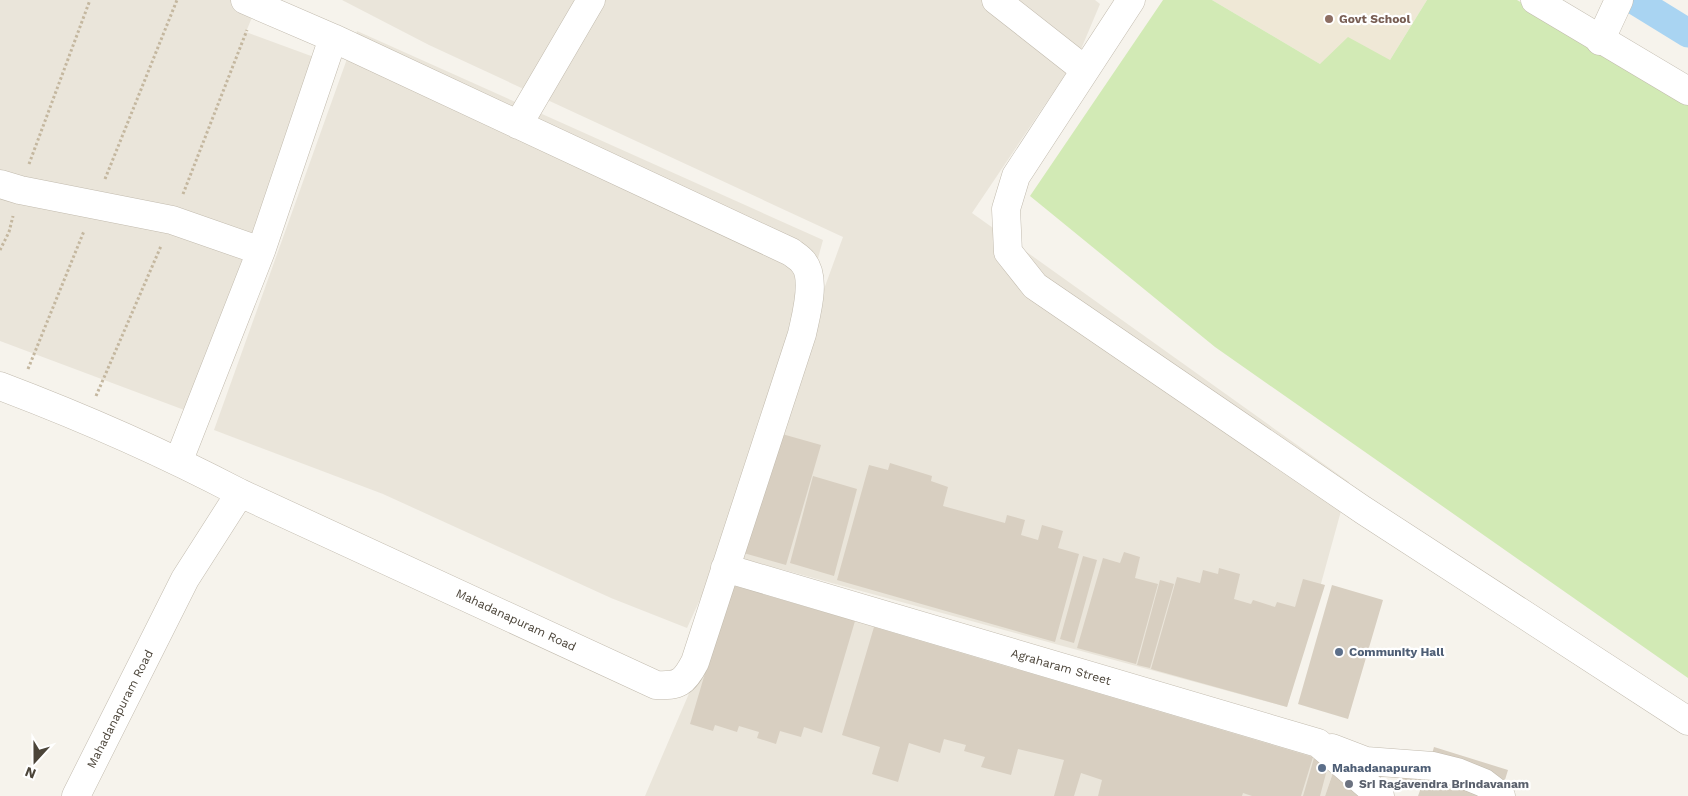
<svg xmlns="http://www.w3.org/2000/svg" width="1688" height="796" viewBox="0 0 1688 796" font-family="'Work Sans',sans-serif">
  <rect width="100%" height="100%" fill="#f6f3ec"/>
  <path fill="#eae5da" d="M0,0H259L246,32L322,60L195,414L0,341Z
    M342,0H1095L1100,4L1079,54L972,213L1349,482L1287,707L736,557L773,429L843,237L429,45Z
    M357,31L823,240L799,328L738,516L687,628L611,598L383,494L214,430Z
    M736,584L1337,761L1325,796H645Z"/>
  <path fill="#efe8d6" d="M1212,0H1427L1390,60L1320,64Z"/>
  <path fill="#d2eab5" d="M1163,0H1212L1320,64L1348,37L1390,60L1427,0H1517L1688,100V678L1215,347L1030,196Z"/>
  <g fill="none" stroke-linecap="round" stroke-linejoin="round">
    <path stroke="#a9d4f2" stroke-width="29" d="M1636,1L1688,33"/>
  </g>
  <path fill="#d8cfc1" d="M775,432L821,445L786,565L740,552Z
    M890,463L932,476L931,481L948,487L943,506L1005,523L1007,515L1025,520L1021,535L1038,540L1042,525L1063,531L1058,548L1079,554L1055,642L837,580L869,465L888,470Z
    M813,476L857,489L834,576L790,563Z
    M1124,552L1140,557L1135,578L1158,584L1136,664L1077,648L1103,558L1120,563Z
    M1083,556L1097,560L1074,643L1060,639Z
    M1219,568L1240,574L1234,599L1251,604L1253,600L1275,607L1277,602L1295,607L1303,579L1325,585L1287,707L1151,669L1177,577L1200,583L1203,570L1218,574Z
    M1160,580L1174,584L1150,668L1137,665Z
    M731,585L855,621L822,733L804,727L801,737L780,731L776,744L757,738L759,732L739,726L737,732L715,725L713,731L690,724Z
    M1332,585L1383,600L1348,719L1298,704Z
    M874,627L1313,757L1301,796H1252L1243,793L1242,796H1098L1102,780L1081,773L1074,796H1054L1064,760L1018,749L1011,775L981,767L985,757L964,751L966,745L944,739L940,753L909,743L898,782L872,774L880,747L842,735Z
    M1434,747L1508,770L1500,796H1418L1422,785L1394,777L1430,761Z
    M1314,758L1329,762L1320,796H1303Z
    M1337,761L1364,796H1325Z"/>
  <g fill="none" stroke-linecap="round" stroke-linejoin="round">
    <g stroke="#c2bbae" stroke-width="29">
      <path id="minor" d="M996,0L1085,70
        M1131,0L1016,176L1006,209L1008,252L1035,286L1363,510L1688,721
        M1600,41L1619,0
        M518,125L591,0
        M0,184L20,190L172,220L261,251
        M0,386C82,417 162,452 240,493L185,579L76,796
        M179,460L261,251L333,38
        M240,493L656,685C679,686 684,683 695,662L802,334C806,315 817,278 803,262C800,258 795,255 791,252L333,38L245,0
        M725,568L1318,743L1380,796
        M1332,748L1366,761L1433,766L1457,772L1484,783L1501,796"/>
    </g>
    <g stroke="#c2bbae" stroke-width="29">
      <path id="tertiary" d="M1535,0L1688,91"/>
    </g>
    <path stroke="#c4b79f" stroke-width="3" stroke-dasharray="2.5 2.5" stroke-linecap="butt" d="M29,164L90,0
      M105,179L177,0
      M183,194L247,30
      M0,250L9,232L13,216
      M28,369L84,231
      M96,396L161,246"/>
    <use href="#minor" stroke="#fff" stroke-width="28"/>
    <use href="#tertiary" stroke="#fff" stroke-width="28"/>
  </g>
  <circle fill="#8d6e63" stroke="#fff" stroke-width="2" cx="1329" cy="19" r="5"/>
  <g fill="#5c6f8a" stroke="#fff" stroke-width="2">
    <circle cx="1339" cy="652" r="5"/>
    <circle cx="1322" cy="768" r="5"/>
  </g>
  <circle fill="#6b7280" stroke="#fff" stroke-width="2" cx="1349" cy="784" r="5"/>
  <g text-anchor="middle" dominant-baseline="central" stroke-width="4.5" stroke-linejoin="round" paint-order="stroke">
    <g font-size="12" font-weight="bold" fill="#785e54" stroke="#fff" text-anchor="start">
      <text x="1339" y="19">Govt School</text>
    </g>
    <g font-size="12" fill="#4b4439" stroke="#fff">
      <text transform="translate(516 620) rotate(25)">Mahadanapuram Road</text>
      <text transform="translate(1061 667) rotate(16)">Agraharam Street</text>
      <text transform="translate(120 709) rotate(-63)">Mahadanapuram Road</text>
    </g>
    <g font-size="12" font-weight="bold" fill="#4e5e75" stroke="#fff" text-anchor="start">
      <text x="1349" y="652">Community Hall</text>
      <text x="1332" y="768">Mahadanapuram</text>
    </g>
    <g font-size="12" font-weight="bold" fill="#5b616d" stroke="#fff" text-anchor="start">
      <text x="1359" y="784">Sri Ragavendra Brindavanam</text>
    </g>
  </g>
  <g transform="translate(35 761) rotate(201)" stroke="#ffffff" stroke-width="4" paint-order="stroke">
  <path d="M0-4L9 19L0 12L-9 19Z" fill="#4b4439"/>
  <text y="-8" font-size="14" font-weight="bold" text-anchor="middle" fill="#4b4439">N</text>
  </g>
</svg>
